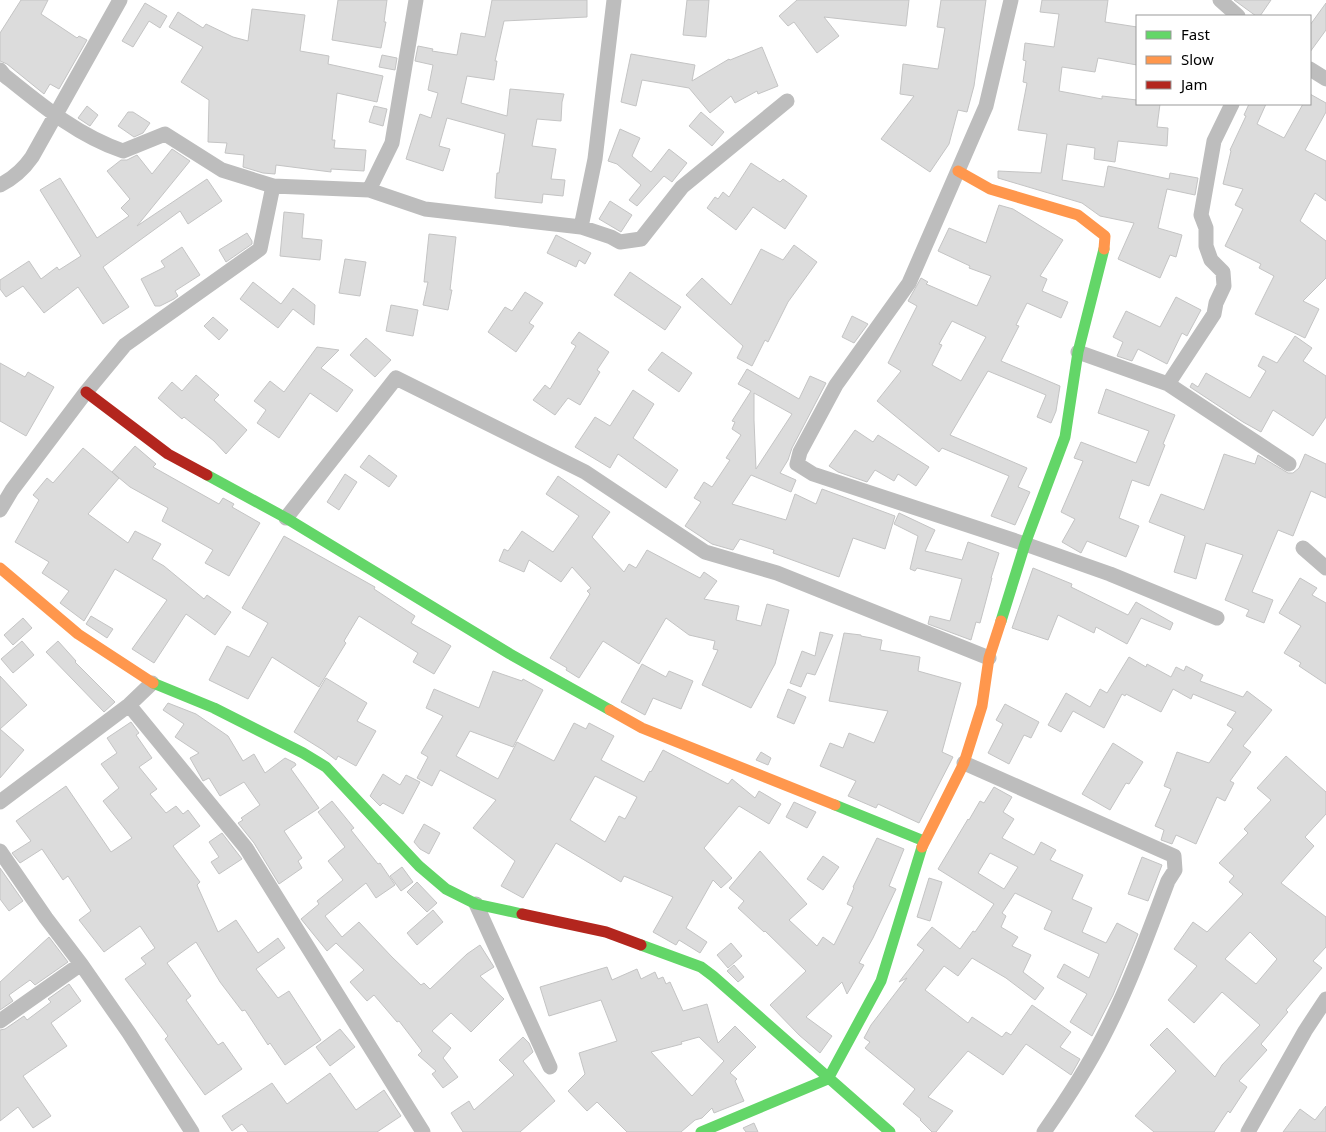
<svg xmlns="http://www.w3.org/2000/svg" width="1326" height="1132" viewBox="0 0 1326 1132" font-family="'Noto Sans',sans-serif">
  <rect width="100%" height="100%" fill="#fff"/>
  <path fill="#dcdcdc" stroke="#c4c4c4" fill-rule="evenodd" d="M21,0H48L41,14L77,38L79,36L87,40L59,89L50,84L44,94L7,64L0,61V33Z
    M338,0H387L384,22H386L381,48L332,40Z
    M492,0H587V17L504,21L495,61H497L494,80L467,76L461,103L507,116L510,89L564,94L562,102L561,121L537,119L532,146L556,149L551,179L565,180L563,196L543,194L542,203L495,198L497,173H499L505,134L447,118L439,146L450,149L443,171L406,159L420,114L431,118L438,93L428,90L433,65L415,61L418,46L433,49L432,51L457,55L461,33L485,37Z
    M687,0H709L706,37L683,35Z
    M797,0H909L906,26L824,17L839,36L817,53L794,22L788,26L779,16Z
    M941,0H986L974,86L967,112L958,110L949,144L930,172L881,139L914,96L900,94L903,64L938,69L945,28L937,27Z
    M1042,0H1108L1105,22L1137,27V65L1098,58L1095,72L1062,67L1059,91L1102,99V96L1137,100V104H1160L1157,127L1168,128L1167,146L1118,141L1115,162L1094,159L1095,148L1067,144L1062,180L1104,187L1108,166L1169,179L1170,173L1198,178L1195,195L1167,189L1158,228L1182,235L1176,257L1170,255L1160,278L1118,259L1134,223L1100,216L1082,203L998,178V171L1041,173L1047,134L1018,130L1027,83L1023,82L1026,61L1023,60L1025,43L1054,47L1059,14L1040,12Z
    M1234,0H1271L1260,16H1256Z
    M145,3L167,16L160,28L149,21L133,47L122,41Z
    M1326,3V30L1310,52V25Z
    M252,9L305,15L300,51L329,56L328,64L383,76L377,102L337,93L332,140H335L334,148L366,150L364,171L331,169V172L276,165L275,174L263,173L243,167L244,155L225,153L227,143L208,142L209,100L181,82L203,47L169,27L178,12L203,28L206,24L233,37L248,41Z
    M762,47L778,86L758,94L757,91L735,103L731,96L710,113L689,88L642,80L636,106L621,102L631,54L695,65L692,81L729,59L730,60Z
    M382,55L397,58L395,70L379,67Z
    M1310,94L1326,103V112L1305,150L1326,161V201L1315,193L1300,221L1326,241V278L1303,301L1319,309L1305,338L1255,314L1274,276L1259,268L1261,264L1225,246L1243,209L1235,205L1243,189L1223,184L1231,151L1230,150L1246,116L1244,115L1249,104H1266L1257,124L1284,138L1303,104H1310Z
    M87,106L98,115L90,126L78,118Z
    M374,106L387,109L383,126L369,122Z
    M128,112H133L150,123L143,133L134,137L118,126Z
    M701,112L724,132L712,146L689,126Z
    M620,129L640,138L632,156L651,172L669,149L687,163L672,182L664,176L637,206L629,200L641,185L617,164L608,161Z
    M172,149L190,161L137,226L207,179L222,201L188,224L180,211L103,267L129,307L103,324L78,287L44,313L23,286L6,297L0,289V280L29,261L41,279L57,267L59,270L81,256L40,190L60,178L97,238L129,216L121,208L130,199L107,171L121,160H127L137,155L152,174Z
    M751,163L780,182L783,179L807,196L785,229L753,207L736,230L707,208L715,197L718,199L723,192L729,197Z
    M610,201L632,215L621,232L599,219Z
    M999,205L1013,209L1063,240L1040,276L1047,279L1042,291L1068,302L1061,318L1027,303L1016,325L1019,326L1001,361L1060,386L1056,411L1051,423L1037,417L1046,395L988,371L950,435L1027,468L1018,487L1030,492L1015,525L991,516L1009,476L942,448L939,452L877,401L901,371L888,363L917,306L908,301L921,278L928,282L926,284L977,306L991,276L969,268L970,266L938,251L949,228L986,243ZM952,321L986,337L961,381L932,365L942,345L939,344Z
    M284,212L304,214L302,238L322,240L320,260L280,256Z
    M247,233L252,241V244L226,262L219,250Z
    M429,234L456,237L450,290H452L448,310L423,305L428,282H424Z
    M556,235L591,253L585,264L579,260L576,267L547,253Z
    M794,245L817,262L788,302L768,342L765,340L752,366L737,358L743,346L686,295L702,278L731,305L761,249L783,260Z
    M182,247L200,275L175,291L178,296L174,299L160,306H155L141,279L165,267L161,261Z
    M345,259L366,262L360,296L339,293Z
    M630,272L681,307L665,330L614,295Z
    M253,282L281,304L293,288L315,305L314,325L293,309L278,328L240,299Z
    M525,292L543,303L529,323L534,326L516,352L488,332L505,307L512,311Z
    M1176,297L1201,310L1187,336L1182,333L1167,364L1138,349L1132,361L1117,356L1123,342L1113,337L1126,311L1160,327Z
    M391,305L418,310L413,336L386,331Z
    M852,316L868,324L854,343L842,337Z
    M213,317L228,330L219,340L204,326Z
    M579,332L609,352L597,370L600,372L580,405L568,398L555,415L533,400L545,385L550,389L576,346L571,343Z
    M1295,336L1312,348L1303,361L1326,376V417L1313,436L1273,410L1261,432L1243,422L1190,387L1192,383L1198,387L1206,373L1250,398L1266,371L1258,366L1263,356L1277,363Z
    M366,338L391,360L375,377L350,355Z
    M317,347L339,350L321,368L353,390L337,412L310,393L279,438L257,423L266,410L254,401L270,381L284,392Z
    M662,352L692,373L679,392L648,370Z
    M0,363L25,377L28,372L54,387L26,436L0,421Z
    M747,369L799,399L810,376L826,383L792,448L788,460L780,473L796,480L791,492L751,475L732,504L786,520L795,494L816,504L822,489L895,516L885,549L853,538L839,577L773,553L774,550L740,539L733,550L712,544L685,526L701,502L694,498L704,482L712,487L730,460L726,458L741,435L732,429L735,422L732,421L751,391L738,384ZM754,393L792,414L756,469L754,420Z
    M196,375L219,395L214,400L247,430L226,454L214,441L184,417L182,419L158,398L172,382L182,391Z
    M1106,389L1175,415L1163,444L1165,445L1149,486L1132,480L1119,518L1139,526L1126,557L1087,541L1081,553L1062,542L1075,519L1061,512L1083,461L1074,458L1081,442L1136,463L1149,431L1098,413Z
    M633,390L654,404L633,438L678,470L666,488L618,454L610,468L575,447L595,417L610,426Z
    M855,430L873,442L878,435L929,467L916,486L898,474L894,481L875,470L867,482L838,472L829,466Z
    M135,446L156,464L153,467L219,504L223,498L234,504L232,507L260,523L229,576L205,563L213,550L162,521L168,508L130,487L112,472Z
    M83,448L119,478L88,514L128,543L135,531L161,544L152,559L164,566L204,599L207,595L231,612L215,635L186,614L154,663L132,649L167,600L115,569L84,621L60,603L69,591L42,573L49,562L15,542L39,500L33,495L47,478L53,483Z
    M1224,454L1255,464L1258,455L1288,473H1293L1299,468L1305,454L1326,464V498L1311,491L1293,536L1278,530L1252,592L1273,600L1264,623L1246,616L1249,610L1225,600L1243,555L1206,543L1196,579L1174,572L1185,536L1149,522L1161,494L1204,510Z
    M369,455L397,476L389,487L360,467Z
    M345,474L357,482L339,510L327,502Z
    M558,476L610,512L592,537L624,572L629,564L636,568L647,550L700,578L704,572L717,581L704,599L739,606L736,620L761,626L767,604L789,610L775,664L751,708L702,685L718,650L713,649L715,641L689,635L666,618L639,664L603,641L579,678L566,670L567,668L550,658L590,594L587,591L591,588L572,567L561,582L529,560L524,572L499,561L504,549L508,551L522,531L553,552L579,516L546,494Z
    M899,513L935,530L925,551L962,560L968,542L999,553L991,578H992L980,623L976,622L971,640L928,624L930,616L950,621L962,579L917,568L915,571L910,569L918,536L894,524Z
    M284,536L375,587L374,589L415,616L411,623L451,646L434,674L413,662L418,653L359,616L344,641L346,643L319,687L272,657L248,699L209,680L227,646L249,657L268,623L242,608Z
    M1033,568L1072,584L1071,587L1128,615L1136,602L1173,623L1170,630L1141,618L1127,644L1096,627L1094,633L1058,615L1048,640L1012,628Z
    M1300,578L1317,588L1312,595L1326,603V684L1299,666L1301,663L1284,653L1301,626L1279,613Z
    M91,616L113,629L107,638L86,624Z
    M23,618L32,628L13,645L4,635Z
    M820,632L833,635L815,675L807,673L801,687L790,683L802,651L815,656Z
    M844,633L861,635V636L882,640L880,650L920,657L918,671L961,683L942,752L953,757L919,823L878,804L876,808L848,796L856,781L820,766L830,743L843,748L849,733L874,743L888,711L829,701Z
    M22,641L34,655L13,673L1,659Z
    M58,641L76,661L75,662L115,702L104,712L46,652Z
    M1129,657L1146,667L1147,664L1171,677L1176,667L1184,671L1186,666L1203,675L1200,681L1243,697L1247,691L1272,710L1243,746L1251,752L1230,781L1234,783L1225,801L1217,797L1196,844L1176,835L1172,844L1161,840L1164,830L1155,826L1171,789L1164,786L1177,752L1209,763L1233,729L1227,725L1236,712L1193,694L1191,699L1173,689L1161,712L1126,694L1125,696L1122,694L1104,728L1073,711L1061,732L1048,725L1066,693L1090,707L1100,689L1107,693Z
    M642,664L666,677L669,671L693,681L681,709L653,698L645,715L621,702Z
    M493,671L522,681L523,679L543,690L513,747L470,731L456,756L498,779L517,742L554,761L574,723L586,729L589,723L614,736L601,760L644,782L650,771L651,772L663,750L728,784L732,779L755,798L759,791L781,804L769,824L739,806L704,848L732,878L721,888L713,880L686,928L707,942L700,953L679,940L676,945L653,932L673,897L624,876L621,882L556,843L523,898L501,886L515,861L473,828L496,800L440,770L432,786L417,778L428,757L421,753L443,716L426,708L434,689L479,708ZM595,776L637,797L625,819L619,816L605,842L570,820Z
    M0,676L27,705L0,729L24,750L0,778Z
    M326,678L367,703L357,721L376,731L356,766L338,756L336,760L323,750L294,732Z
    M788,689L806,697L794,724L777,717Z
    M168,703L196,714L228,736L243,761L254,754L265,773L285,758L295,763L296,765L291,769L319,808L284,831L302,858L298,861L302,868L279,884L254,843L238,823L243,820L241,818L260,805L244,782L220,796L209,778L203,781L190,758L199,753L175,737L184,724L163,710Z
    M1005,704L1039,722L1031,738L1024,735L1009,764L988,753L1003,724L996,720Z
    M131,722L139,733L136,735L152,758L139,767L157,789L150,794L166,813L176,806L183,814L188,810L200,826L173,846L200,882L197,885L218,932L236,920L258,953L278,938L285,948L256,969L278,998L289,991L321,1040L285,1065L270,1043L268,1045L245,1010L242,1011L220,982L196,942L167,963L191,996L186,1000L218,1045L223,1042L242,1069L205,1095L165,1039L168,1036L125,979L146,964L141,958L155,948L140,926L104,952L79,920L91,911L68,876L63,880L42,849L20,863L12,853L31,841L16,821L66,786L111,852L132,838L103,801L119,788L101,764L117,753L107,738Z
    M1113,743L1143,762L1129,784L1126,783L1110,810L1082,794Z
    M761,752L771,758L768,765L756,760Z
    M1286,756L1326,792V814L1305,837L1314,846L1281,883L1326,917V947L1313,961L1322,968L1286,1010L1288,1012L1261,1044L1267,1050L1239,1081L1247,1087L1230,1113L1228,1111L1214,1132H1154L1135,1116L1176,1071L1150,1045L1167,1028L1215,1077L1222,1065L1260,1025L1222,992L1194,1023L1168,1000L1197,966L1174,949L1193,922L1207,932L1243,894L1229,882L1234,876L1219,863L1248,833L1244,829L1271,800L1257,788ZM1250,932L1277,959L1256,984L1225,959Z
    M383,774L400,785L406,775L420,782L403,814L383,803L380,806L370,796Z
    M994,787L1012,797L1003,812L1014,819L1002,838L1034,855L1041,842L1056,850L1050,860L1083,875L1072,899L1092,908L1082,932L1106,943L1117,923L1138,934L1113,995L1092,1036L1070,1022L1087,994L1057,977L1064,964L1089,978L1099,954L1044,929L1052,911L1015,893L1002,913L1006,916L1001,927L1018,937L1012,946L1031,955L1023,972L1044,988L1035,1000L1006,978L972,958L958,976L944,966L925,990L968,1023L972,1017L1002,1037L1006,1032L1011,1035L1032,1005L1071,1032L1060,1047L1080,1059L1071,1075L1026,1044L1003,1075L968,1051L928,1097L953,1111L936,1132H932L920,1120L921,1119L903,1104L915,1089L865,1048L870,1042L864,1038L871,1025L907,978L899,982L924,950L917,945L932,927L960,949L973,931L975,932L994,904L938,869L968,819L969,820L980,801L984,803ZM990,853L1018,867L1004,889L978,873Z
    M332,801L354,828L351,830L378,864L380,863L395,885L376,898L366,883L325,916L342,937L359,922L392,957L421,985L424,983L430,989L467,954L480,945L494,967L480,976L504,999L471,1032L451,1013L432,1031L451,1048L443,1058L458,1077L443,1088L432,1074L436,1071L418,1055L422,1051L399,1021L397,1022L374,995L367,1001L350,982L364,970L336,943L327,951L301,919L319,904L317,901L343,880L328,861L345,847L318,812Z
    M794,802L816,812L807,828L786,817Z
    M424,824L440,833L429,854L420,849L414,842Z
    M222,833L242,859L219,874L211,862L219,857L209,842Z
    M877,838L904,849L889,886L896,889L873,938L859,963L864,965L847,994L842,982L806,1017L832,1036L820,1053L799,1035L770,1005L806,971L765,931L764,932L738,908L744,901L729,888L760,851L807,904L789,920L817,946L823,937L834,945L853,907L847,904L854,888L853,887Z
    M823,856L839,867L823,890L807,879Z
    M1142,857L1162,865L1148,901L1128,894Z
    M402,867L413,882L401,891L390,876Z
    M0,868L23,901L9,911L0,899Z
    M929,878L942,882L930,921L917,917Z
    M417,882L437,903L427,912L407,892Z
    M433,910L443,922L417,945L407,933Z
    M49,937L68,962L35,985L30,980L9,995L13,1001L0,1010V982Z
    M731,943L742,956L728,968L717,955Z
    M734,965L744,977L738,982L727,971Z
    M607,967L612,980L637,969L641,979L655,972L658,979L663,977L666,984L670,982L683,1011L707,1004L718,1043L735,1026L756,1047L730,1073L737,1079L735,1081L744,1101L714,1113L712,1108L702,1118L695,1120L681,1132H627L597,1102L587,1111L568,1091L585,1074L579,1053L617,1041L601,1000L549,1016L540,987ZM699,1037L724,1061L692,1096L651,1052L682,1044L681,1042Z
    M69,984L81,1001L51,1023L67,1046L23,1076L51,1116L33,1128L18,1107L0,1121V1030L5,1029L24,1016L27,1020L51,1002L48,999Z
    M340,1029L355,1047L330,1066L316,1047Z
    M523,1037L529,1043L533,1052L523,1061L555,1101L520,1132H463L451,1113L469,1101L474,1110L514,1075L499,1060Z
    M330,1073L356,1110L384,1090L401,1116L377,1132H248L242,1124L232,1131L222,1116L272,1083L287,1104Z
    M1326,1106V1132H1283L1300,1109L1315,1120Z
    M754,1123L758,1132H746L743,1128Z"/>
  <g fill="none" stroke-linecap="round" stroke-linejoin="round">
    <path stroke="#bdbdbd" stroke-width="15" d="M1011,0L986,106L909,283L836,385L800,452L797,464L813,474L1025,544L1110,574L1217,618
      M1220,0L1238,16
      M1310,69L1326,79
      M0,70L4,75C40,104 78,136 123,151L165,134L222,170L273,186L369,190L425,209L581,227L611,237L620,242L641,239L682,187L787,101
      M0,185C14,178 23,170 32,157L120,0
      M369,190L392,143L416,0
      M581,227L595,159L614,0
      M1078,352L1168,384L1289,464
      M1168,384L1214,314L1216,303L1224,286L1223,272L1211,260L1206,246V228L1201,215L1214,141L1232,104
      M0,510L12,490L86,392L125,345L260,249L273,186
      M286,518L396,378L585,472L705,552L777,573L989,658
      M1303,548L1326,568
      M129,705L246,848L423,1132
      M964,763L1174,856L1175,870L1168,881C1148,934 1129,987 1103,1037C1086,1070 1065,1102 1044,1132
      M0,802L129,705L152,683
      M0,851L46,918L81,964L129,1033L192,1132
      M476,904L550,1067
      M0,1021L81,964
      M1248,1132L1305,1031L1326,999"/>
    <path stroke="#63d668" stroke-width="11" d="M207,475L286,518L510,654L610,710
      M1001,621L1025,544L1065,437L1078,352L1104,249
      M153,683L214,708L303,753L326,767L419,866L446,889L476,904L522,914
      M835,805L924,841
      M641,945L701,967L713,976L890,1132
      M701,1132L828,1079L881,981L922,847"/>
    <path stroke="#ff974d" stroke-width="11" d="M958,171L990,189L1078,215L1105,236L1104,249
      M0,568L78,634L153,683
      M610,710L642,728L835,805
      M922,847L964,763L982,706L989,658L1001,621"/>
    <path stroke="#b3261e" stroke-width="11" d="M86,392L168,454L207,475
      M522,914L606,932L641,945"/>
  </g>
  <rect x="1136" y="15" width="175" height="90" fill="#ffffff" stroke="#999999"/>
  <rect x="1146" y="31" width="25" height="8" fill="#63d668" stroke="#999999"/>
  <text x="1181" y="40" font-size="15" fill="#000000">Fast</text>
  <rect x="1146" y="56" width="25" height="8" fill="#ff974d" stroke="#999999"/>
  <text x="1181" y="65" font-size="15" fill="#000000">Slow</text>
  <rect x="1146" y="81" width="25" height="8" fill="#b3261e" stroke="#999999"/>
  <text x="1181" y="90" font-size="15" fill="#000000">Jam</text>
</svg>
